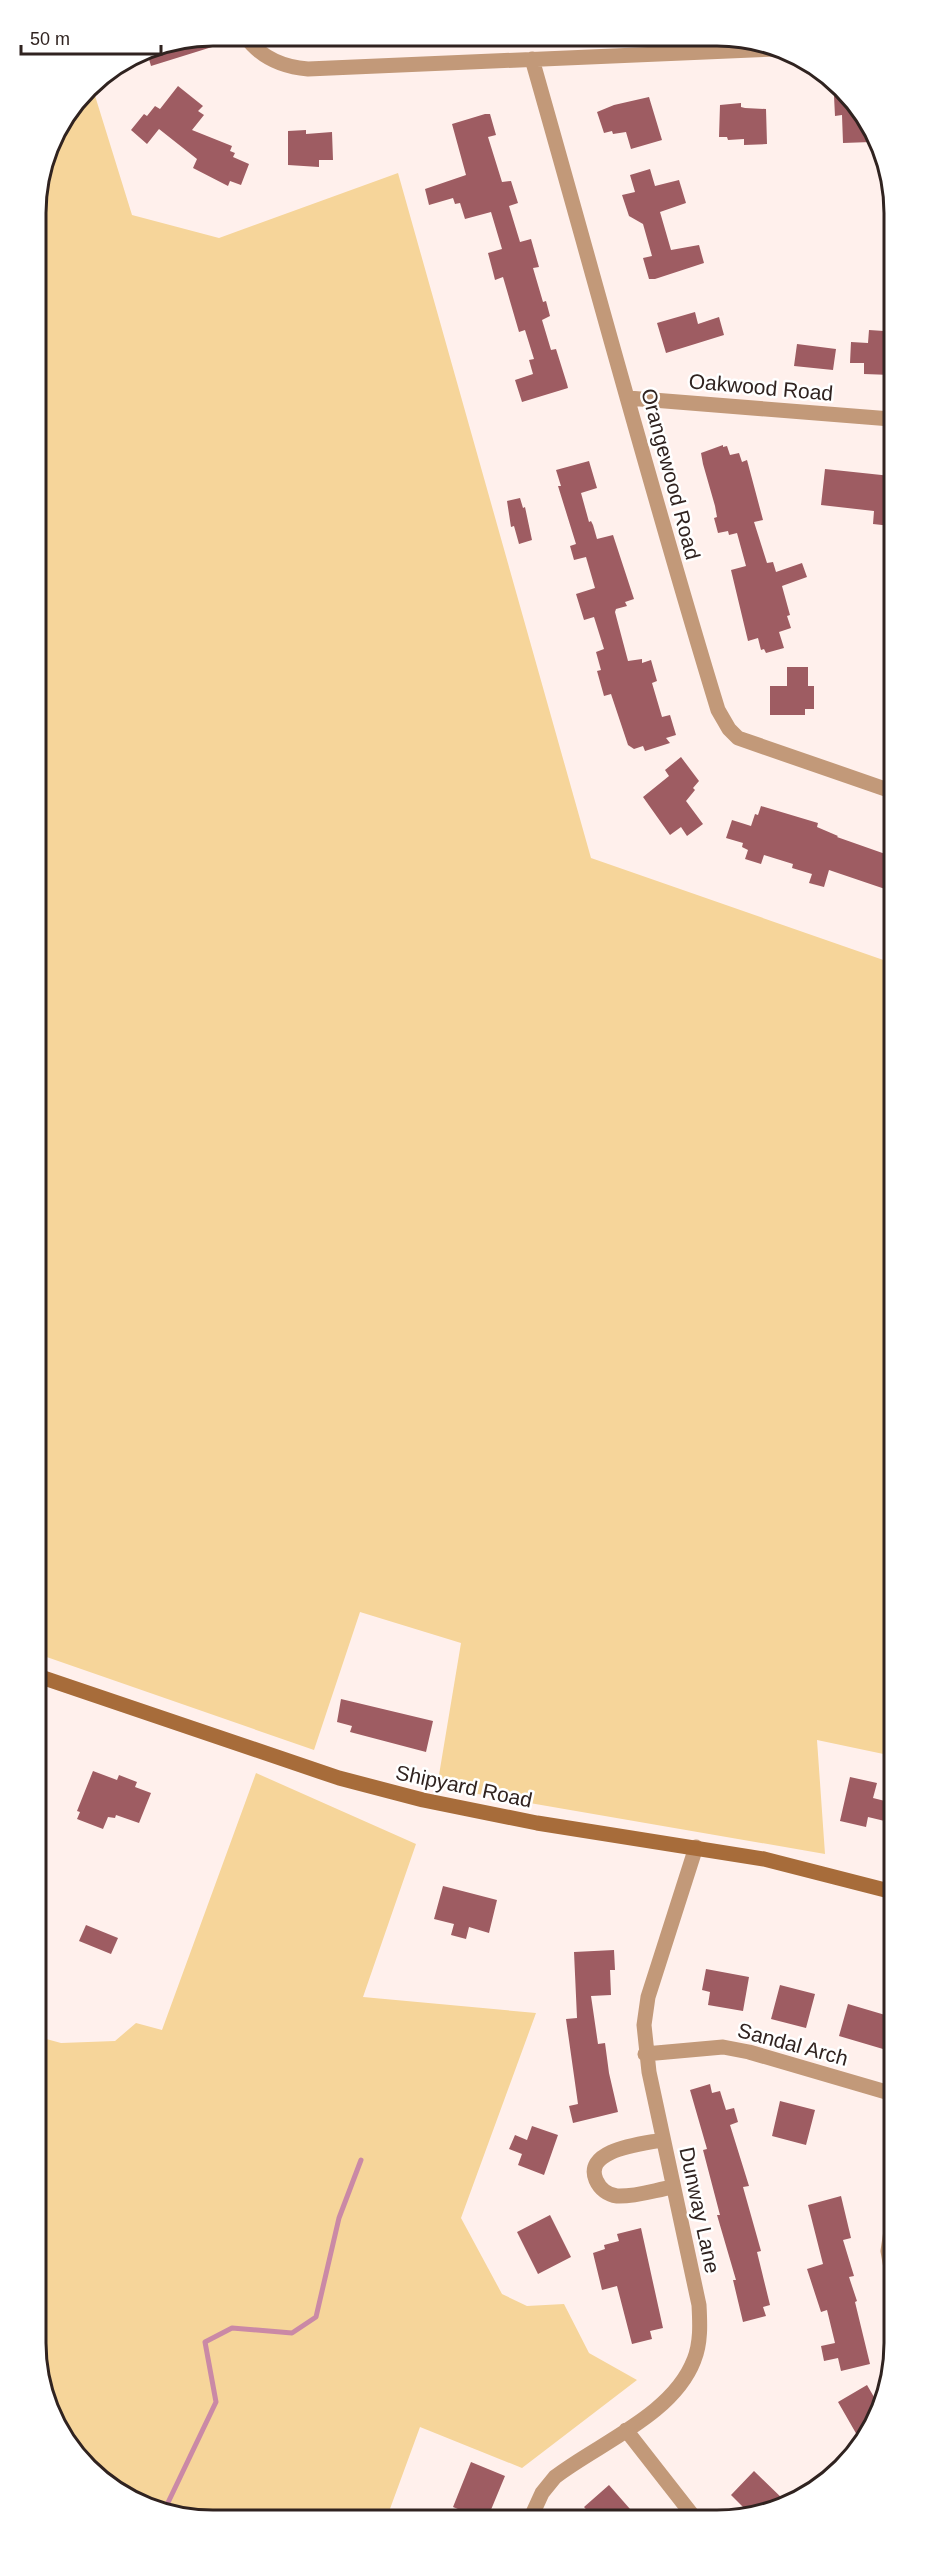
<svg xmlns="http://www.w3.org/2000/svg" width="930" height="2556" viewBox="0 0 930 2556" font-family="Helvetica,sans-serif">
  <rect width="100%" height="100%" fill="#fff0ec"/>
  <path fill="#f6d59a" d="M92,86L132,215L219,238L398,173L591,858L892,963L893,1756L817,1740L825,1854L437,1787L461,1643L360,1612L314,1750L38,1654L36,202L54,136Z
    M256,1773L416,1844L363,1997L536,2013L461,2218L502,2294L527,2306L564,2304L589,2353L637,2380L522,2468L420,2427L387,2517H180L135,2501L88,2468L60,2431L39,2377V2037L61,2043L115,2041L136,2023L162,2030Z"/>
  <g fill="none" stroke-linecap="round" stroke-linejoin="round">
    <path stroke="#ca89a6" stroke-width="5" d="M164,2511L216,2402L205,2342L232,2328L292,2333L316,2317L339,2218L361,2160"/>
  </g>
  <path fill="#9e5c62" d="M209,37L212,47L151,66L146,49Z
    M178,86L203,106L198,111L204,115L192,130L232,146L230,151L235,153L233,157L249,164L241,185L230,181L228,186L193,168L197,159L159,129L147,144L131,130L144,114L147,116L155,106L160,109Z
    M840,87L842,88L871,142L843,143L842,115L835,116L834,96L841,95Z
    M649,97L662,140L631,149L626,132L613,134L612,131L604,133L597,112L614,105Z
    M741,103V107L745,108L766,109L767,144L744,145V139L728,140L727,137H719L720,105Z
    M485,114H490L496,135L488,137L502,182L511,181L518,203L509,206L520,242L531,239L539,267L533,268L543,302L546,301L550,316L542,320L551,350L556,349L567,384L568,388L522,402L515,380L533,374L529,360L534,359L525,330L519,332L503,277L495,280L493,272L488,253L502,249L491,212L465,219L460,203L455,204L453,198L429,205L425,189L466,175L452,124Z
    M306,130V134L332,132L333,160H319V167L288,165V131Z
    M650,169L655,186L679,180L686,203L660,212L671,250L699,245L704,263L655,279H649L643,258L652,256L643,224L629,216L622,195L635,192L630,175Z
    M695,312L698,324L719,317L724,335L666,353L657,323Z
    M869,330L884,331L883,340L891,341V375L864,374V363H850L851,342L868,343Z
    M797,344L836,349L833,370L794,366Z
    M723,445V447L727,446L730,455L739,453L742,462L747,460L763,520L754,522L767,563L773,562L776,572L802,563L807,577L782,586L790,615L787,616L791,628L779,632L784,648L766,653L764,649L761,650L758,638L748,641L731,570L746,566L737,533L729,535L728,531L718,533L714,518L717,517L715,506L703,464L701,453Z
    M589,461L597,488L581,493L589,522L591,521L593,525L597,539L613,535L634,599L625,602L627,606L616,609L615,612L628,661L642,659V663L651,660L657,681L652,683L662,717L670,715L676,735L666,738L670,743L645,751L643,746L634,749L628,745L611,694L604,696L597,671L601,670L596,652L604,649L594,617L584,620L576,594L595,588L586,557L574,560L570,546L576,544L558,486H561L556,470Z
    M825,469L891,476V526L873,524L874,511L821,505Z
    M520,498L523,508L525,507L532,540L519,544L514,526L511,527L507,501Z
    M787,667H808V686H814V709H805V715H770V686H787Z
    M681,757L699,781L693,788L695,790L686,801L703,824L687,836L681,827L670,835L643,797L669,776L665,770Z
    M761,806L818,823L817,827L838,836L837,837L891,856L892,880L888,890L829,870L824,887L809,883L812,874L792,868L793,864L764,855L761,864L745,859L748,850L742,847L743,843L726,838L732,820L751,826L755,814L758,815Z
    M341,1699L433,1721L426,1752L350,1732L352,1726L337,1722Z
    M93,1771L117,1780L119,1775L137,1782L135,1787L151,1793L139,1823L116,1815L115,1818L108,1817L103,1829L77,1819L80,1812L77,1811Z
    M850,1777L877,1783L873,1798L893,1803V1823L868,1817L866,1827L840,1821Z
    M443,1886L497,1900L489,1933L469,1927L466,1939L451,1935L454,1924L434,1919Z
    M86,1925L118,1938L111,1954L79,1941Z
    M614,1950L615,1970H610L611,1995L591,1996L598,2044L605,2043L609,2073L618,2112L573,2123L569,2106L578,2104L566,2019L577,2018L574,1952Z
    M706,1969L749,1977L743,2011L708,2005L710,1992L702,1990Z
    M780,1985L815,1994L806,2028L771,2019Z
    M848,2004L892,2017L883,2049L839,2036Z
    M710,2084L712,2093L720,2091L726,2110L734,2108L738,2122L730,2125L749,2186L743,2187L761,2251L757,2252L770,2305L763,2307L766,2316L743,2322L733,2280H736L717,2215H720L703,2150L707,2149L690,2090Z
    M780,2101L815,2110L806,2145L772,2136Z
    M532,2126L558,2135L544,2175L518,2165L522,2154L509,2149L515,2135L527,2140Z
    M841,2196L851,2238L843,2240L854,2276L849,2277L857,2301L855,2302L870,2364L841,2371L838,2358L824,2361L821,2346L835,2343L827,2310L821,2312L807,2269L823,2264L808,2205Z
    M550,2215L571,2257L538,2274L517,2232Z
    M641,2228L663,2328L650,2331L652,2339L632,2344L617,2286L602,2290L593,2253L605,2249L604,2245L619,2241L617,2234Z
    M867,2385L881,2409L861,2442L838,2402Z
    M471,2462L505,2476L488,2517H477L453,2507Z
    M754,2471L787,2503L752,2516L731,2495Z
    M609,2485L637,2517H593L584,2507Z"/>
  <g fill="none" stroke-linecap="round" stroke-linejoin="round">
    <path stroke="#c29979" stroke-width="15" d="M245,36C260,57 283,67 308,69L776,49
      M532,59C594,276 652,495 718,710L729,729L738,738L891,791
      M628,398L891,419
      M645,2054L723,2047L749,2052L893,2094
      M662,2140C643,2144 583,2149 596,2180C600,2189 608,2195 617,2196C635,2197 655,2190 673,2187
      M893,2217L888,2251L894,2285
      M626,2430L694,2517
      M531,2517L542,2493L555,2477C599,2443 673,2415 694,2360C701,2343 700,2323 699,2305L649,2072L644,2025L648,1997L696,1847"/>
    <path stroke="#a76c3a" stroke-width="15" d="M38,1676L339,1778L423,1800L537,1823L764,1859L893,1892"/>
  </g>
  <g text-anchor="middle" dominant-baseline="central" stroke-width="5" stroke-linejoin="round" paint-order="stroke">
    <g font-size="21" fill="#302320" stroke="#fff">
      <text transform="translate(761 387) rotate(5)">Oakwood Road</text>
      <text transform="translate(671 474) rotate(75)">Orangewood Road</text>
      <text transform="translate(464 1786) rotate(12)">Shipyard Road</text>
      <text transform="translate(793 2044) rotate(15)">Sandal Arch</text>
      <text transform="translate(700 2210) rotate(78)">Dunway Lane</text>
    </g>
  </g>
  <path d="M0 0H930V2556H0ZM213 46H717A167 167 0 0 1 884 213V2343A167 167 0 0 1 717 2510H213A167 167 0 0 1 46 2343V213A167 167 0 0 1 213 46Z" fill="#fff" fill-rule="evenodd"/>
  <path fill="none" stroke="#302320" stroke-width="3" d="M213 46H717A167 167 0 0 1 884 213V2343A167 167 0 0 1 717 2510H213A167 167 0 0 1 46 2343V213A167 167 0 0 1 213 46Z"/>
  <path d="M21 45v9h140v-9" fill="none" stroke="#302320" stroke-width="3"/>
  <text x="30" y="45" font-size="18" fill="#302320" stroke="#ffffff" stroke-width="4.5" paint-order="stroke">50 m</text>
</svg>
